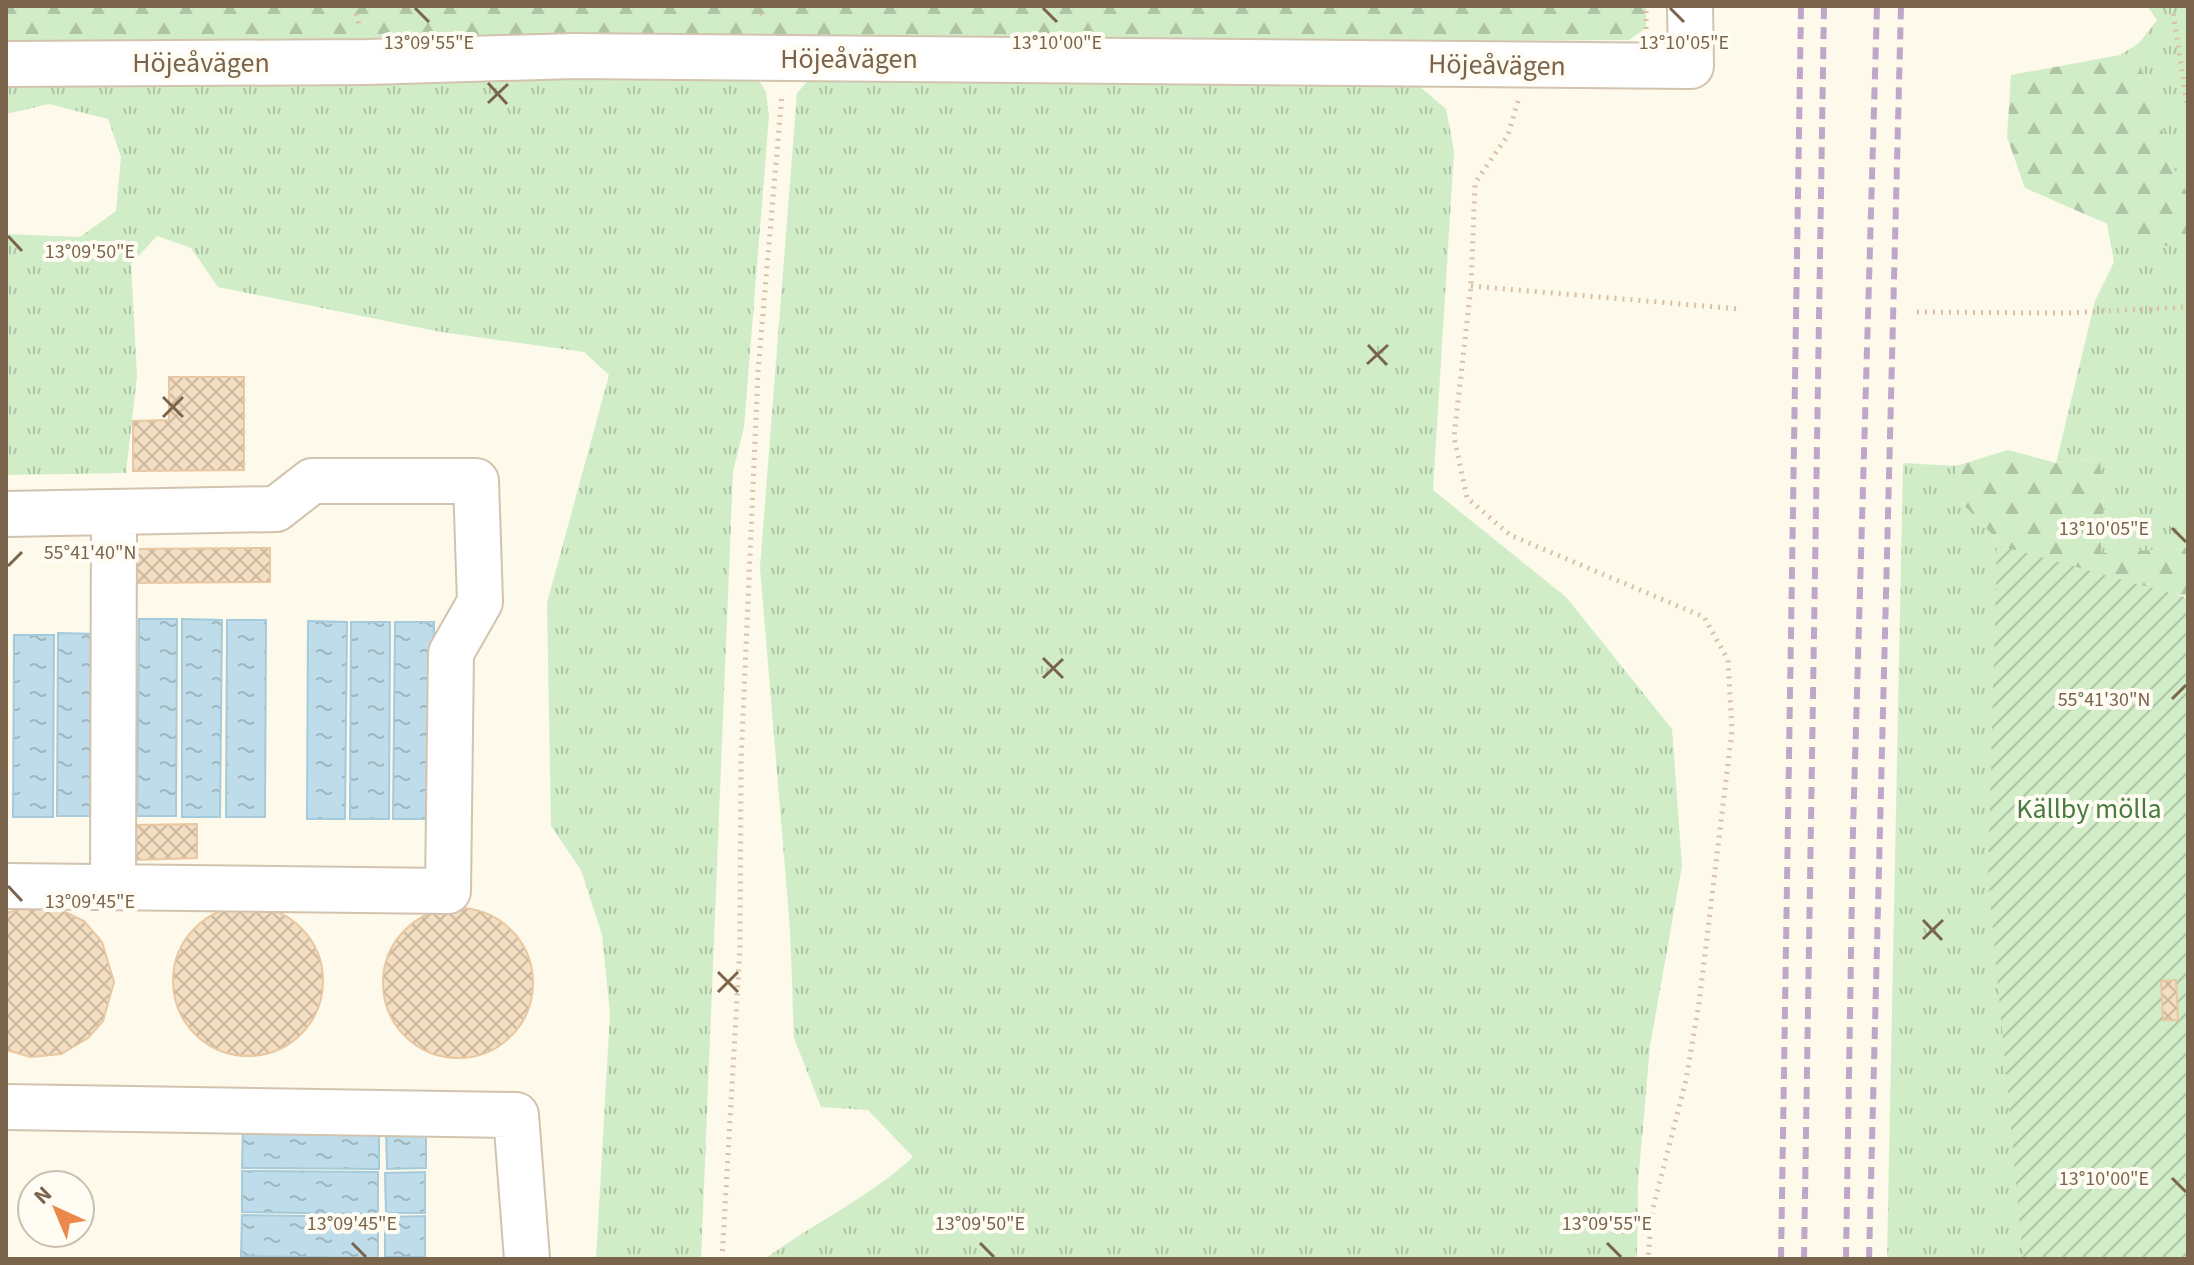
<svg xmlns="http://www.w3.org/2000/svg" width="2194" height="1265" viewBox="0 0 2194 1265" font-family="'Source Sans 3',sans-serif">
  <defs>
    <pattern id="grass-tufts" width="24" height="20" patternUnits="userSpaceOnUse" patternTransform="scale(2)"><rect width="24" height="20" fill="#d1edc8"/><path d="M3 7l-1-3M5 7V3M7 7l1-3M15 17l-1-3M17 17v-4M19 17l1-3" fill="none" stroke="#afc4a5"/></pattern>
    <pattern id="forest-firs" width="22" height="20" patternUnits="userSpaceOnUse" patternTransform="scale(2)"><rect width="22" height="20" fill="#d1edc8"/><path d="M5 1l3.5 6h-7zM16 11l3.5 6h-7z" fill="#afc4a5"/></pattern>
    <pattern id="garden-furrows" width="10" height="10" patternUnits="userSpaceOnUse" patternTransform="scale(2)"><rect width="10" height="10" fill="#d1edc8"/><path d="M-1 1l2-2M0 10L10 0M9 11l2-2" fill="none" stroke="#afc4a5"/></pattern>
    <pattern id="water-ripples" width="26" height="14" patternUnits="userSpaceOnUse" patternTransform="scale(2)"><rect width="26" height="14" fill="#bedce9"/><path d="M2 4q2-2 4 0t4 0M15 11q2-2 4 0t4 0" fill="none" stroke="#9fb6bf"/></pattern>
    <pattern id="building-cross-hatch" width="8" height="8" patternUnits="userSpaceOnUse" patternTransform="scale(2)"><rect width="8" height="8" fill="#f4dec2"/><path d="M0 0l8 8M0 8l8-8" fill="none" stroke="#cbb8a0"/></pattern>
  </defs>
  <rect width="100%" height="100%" fill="#fdf9eb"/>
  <path fill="url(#grass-tufts)" d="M2147,6H2188V194L2168,160L2151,79L2120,55L2139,43L2157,20Z
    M815,73L1419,86L1446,109L1454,151L1433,490L1566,597L1672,729L1682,866L1650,1046L1638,1183L1637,1259H765C815,1222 867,1199 913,1157L868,1110L821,1107L794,1038L790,929L760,567L797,93Z
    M199,76L757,77L766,92L769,116L744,427L733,472L701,1259H596L610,1014L602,935L581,870L551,826L547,603L609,375L584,352L441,332L218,287L191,248L157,236L131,264L137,376L126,473L6,475V234L80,237L116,211L121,157L108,119L49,104L6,114V87Z
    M2107,224L2172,246L2188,239V548L2101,554L2104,503L2100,459L2056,463L2095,301L2114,262Z
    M1903,463L1956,466L1960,501L2007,550L2030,1259H1887Z"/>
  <path fill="url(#forest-firs)" d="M6,6H1646V28L1629,40L6,50Z
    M2120,55L2151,79L2169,160L2188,194V239L2172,247L2142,239L2025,188L2007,137L2011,75Z
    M2008,450L2056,463L2100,459L2104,503L2101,553L2188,548V596L2081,581L2007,550L1960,501L1956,466Z"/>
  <path fill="url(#garden-furrows)" d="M1997,545L2188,598V1259H2023L1988,877Z"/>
  <path fill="url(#water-ripples)" stroke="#a4cadb" stroke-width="2" d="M139,619H177L176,816H137Z
    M182,619L222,620L220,817H182Z
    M227,620H266L265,817H226Z
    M308,621L347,622L345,819H307Z
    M351,622H390L389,819H350Z
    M395,622H434L432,819H393Z
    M58,633L98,634L97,816H57Z
    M14,635H54L53,817H13Z
    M243,1127L379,1128V1169L242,1168Z
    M426,1128V1168L387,1169L386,1129Z
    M242,1171L378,1172V1214L242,1212Z
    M425,1172V1213H386L385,1173Z
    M242,1215L378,1217V1258L241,1256Z
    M425,1216V1257H385V1217Z"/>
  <path fill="url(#building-cross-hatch)" stroke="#e8c7a1" stroke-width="2" d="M169,377H244V470L133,471V421L169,420Z
    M270,548V582L132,583V549Z
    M197,824V858L135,860L134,825Z
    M173 981a75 75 0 1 1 150 0a75 75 0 1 1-150 0Z
    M32,906L59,909L84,921L102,942L114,982L103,1021L88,1038L61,1054L31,1057L6,1050V913Z
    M383 983a75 75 0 1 1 150 0a75 75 0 1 1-150 0Z
    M2176,980L2178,1020H2163L2161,981Z"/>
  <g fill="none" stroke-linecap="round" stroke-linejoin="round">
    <g stroke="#d2c3af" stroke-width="48">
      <path id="minor" d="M6,64L367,62L574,56L1691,66L1690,6
        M6,514L276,509L312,481H476L480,602L451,653L448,891L6,886
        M113,887L114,512
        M6,1107L516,1115L527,1259"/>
    </g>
    <path stroke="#dac1a4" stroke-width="5" stroke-dasharray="2 6" stroke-linecap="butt" d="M354,6L359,25
      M758,6L765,20
      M2172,6L2188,110
      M1646,29V6
      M1518,101L1508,135L1475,183L1471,286L1454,437L1467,498L1510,535L1704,617L1728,660L1732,731L1699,1003L1686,1080L1652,1212L1648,1259
      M1471,286L1740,309
      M1917,312L2065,313L2188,307
      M722,1259L740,947L741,762L758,371L782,94"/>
    <use href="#minor" stroke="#fff" stroke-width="44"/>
    <path stroke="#bfa7ca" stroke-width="6" stroke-dasharray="12 8" stroke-linecap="butt" d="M1781,1259L1801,6
      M1804,1259L1824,6
      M1846,1259L1853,830L1877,6
      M1869,1259L1901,6"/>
  </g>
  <path fill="none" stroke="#7b644c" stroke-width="3" d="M415,8L429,22M1043,8L1057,22M1670,8L1684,22M488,83L507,104M488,103L508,84M8,236L22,251M1368,345L1387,365M1367,364L1388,345M163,397L183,417M163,417L183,397M2172,528L2186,542M8,566L22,552M1043,658L1063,678M1043,678L1063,659M2172,699L2186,685M8,886L22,901M1923,920L1942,940M1923,939L1943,920M718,972L738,992M718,992L738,972M2172,1178L2186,1192M352,1243L366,1257M980,1243L994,1257M1607,1243L1621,1257"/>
  <g text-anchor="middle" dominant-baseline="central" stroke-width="8" stroke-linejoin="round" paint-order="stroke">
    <g font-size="28" fill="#7b644c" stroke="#fffcf3">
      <text x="849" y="59">Höjeåvägen</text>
      <text x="201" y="63">Höjeåvägen</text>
      <text transform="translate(1497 65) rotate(1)">Höjeåvägen</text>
    </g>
    <g font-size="28" fill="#487b40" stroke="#fffcf3">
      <text x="2089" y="809">Källby mölla</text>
    </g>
  </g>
  <g font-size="20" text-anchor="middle" fill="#7b644c" stroke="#fffcf3" stroke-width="8" stroke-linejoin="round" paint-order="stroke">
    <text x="429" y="49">13°09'55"E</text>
    <text x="1057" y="49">13°10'00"E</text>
    <text x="1684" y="49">13°10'05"E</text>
    <text x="90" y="258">13°09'50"E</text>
    <text x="2104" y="535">13°10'05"E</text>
    <text x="90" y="559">55°41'40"N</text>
    <text x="2104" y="706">55°41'30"N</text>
    <text x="90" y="908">13°09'45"E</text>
    <text x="2104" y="1185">13°10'00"E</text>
    <text x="352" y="1230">13°09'45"E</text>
    <text x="980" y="1230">13°09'50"E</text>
    <text x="1607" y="1230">13°09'55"E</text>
  </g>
  <rect width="2194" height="1265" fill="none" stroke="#7b644c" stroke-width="16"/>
  <g transform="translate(56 1209) rotate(316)"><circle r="38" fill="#fffcf3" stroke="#cabfb0" stroke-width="2"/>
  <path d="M0-6L14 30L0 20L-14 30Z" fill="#eb894d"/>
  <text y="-12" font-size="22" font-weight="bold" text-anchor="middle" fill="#7b644c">N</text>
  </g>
</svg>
